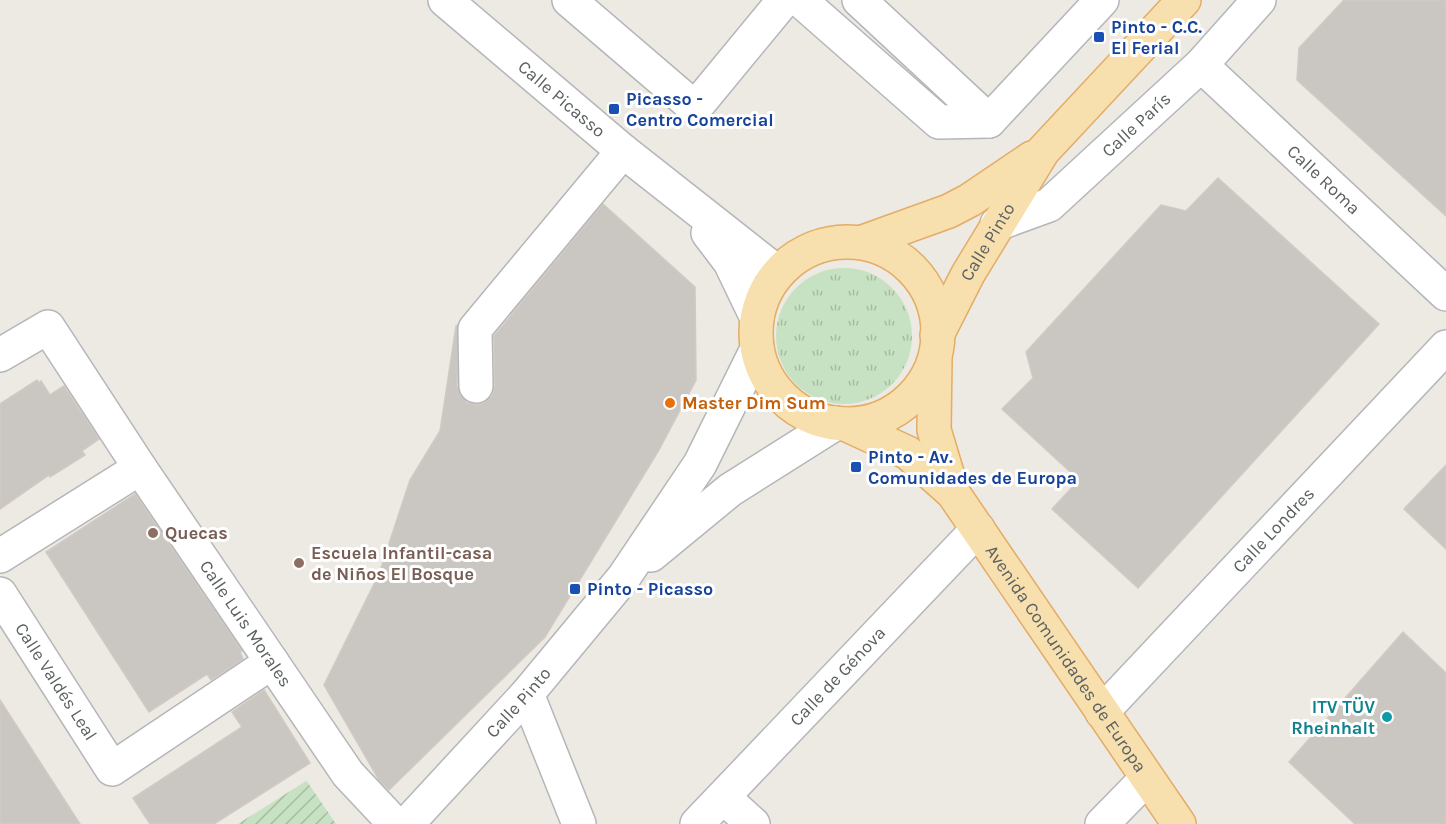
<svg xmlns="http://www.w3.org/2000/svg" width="1446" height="824" viewBox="0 0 1446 824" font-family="Karla,sans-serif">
  <defs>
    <pattern id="grass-tufts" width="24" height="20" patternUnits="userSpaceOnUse" patternTransform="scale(1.5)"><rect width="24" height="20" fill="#c7e2c2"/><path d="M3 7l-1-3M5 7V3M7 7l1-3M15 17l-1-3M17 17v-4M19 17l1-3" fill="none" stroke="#a5bba1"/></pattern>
    <pattern id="garden-furrows" width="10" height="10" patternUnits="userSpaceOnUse" patternTransform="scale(1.5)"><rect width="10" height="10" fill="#c7e2c2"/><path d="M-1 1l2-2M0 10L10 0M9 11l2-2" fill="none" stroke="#a5bba1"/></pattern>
  </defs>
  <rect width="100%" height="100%" fill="#ede9e3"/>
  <path fill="url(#grass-tufts)" d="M776 336a68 68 0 1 1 136 0a68 68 0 1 1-136 0Z"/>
  <path fill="url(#garden-furrows)" d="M306,780L336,824H238L306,781Z"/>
  <path fill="#cac6c2" stroke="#d1cac2" stroke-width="1.5" d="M1344,0H1446V216L1297,80L1299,48Z
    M1218,178L1379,324L1138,588L1052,509L1079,480L1002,409L1033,378L1026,352L1161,205L1186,211Z
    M603,204L695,287L696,380L659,450L545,637L389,790L379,780L324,685L379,574L410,480L440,431L456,326L458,325L457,386L460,395L467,403L476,405L485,402L492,396L495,386L494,336Z
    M37,380L39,383L41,381L50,395L64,386L99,439L82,451L85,455L50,477L49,475L0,509V404Z
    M1446,465V549L1404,509Z
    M135,494L242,651L240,652L243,659L211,680L207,674L149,712L46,552Z
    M1403,632L1446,673V824H1355L1289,762Z
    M264,690L310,763L214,824H150L133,798L242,727L232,712Z
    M0,700L80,824H0Z"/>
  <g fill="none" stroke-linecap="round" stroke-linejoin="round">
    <g stroke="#b4b6b9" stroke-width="36">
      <g id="minor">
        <path id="s1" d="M445,0L623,151L778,273"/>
        <path d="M569,0L695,108L784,0"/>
        <path d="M800,0L939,122L989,121L1102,0"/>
        <path d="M859,0L989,121"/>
        <path id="s2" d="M1201,65L1446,294"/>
        <path id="s3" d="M997,224L1049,205L1201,65L1259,0"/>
        <path d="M708,233L730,262L757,318"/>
        <path id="s4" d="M0,355L48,327L140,468L348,774L395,824"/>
        <path d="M476,386L475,329L623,151"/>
        <path d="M651,555L730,490L836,423"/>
        <path d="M0,556L140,468"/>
        <path id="s5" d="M0,594L112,769L272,662"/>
        <path d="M527,694L579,824"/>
        <path id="s6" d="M1102,712L1446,347"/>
        <path d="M723,797L753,824"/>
        <path id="s7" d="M407,824L527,694L624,577L700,464L757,349"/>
        <path id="s8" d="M697,824L978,529"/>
        <path d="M1102,824L1147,778"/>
      </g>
    </g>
    <g stroke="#e4ac65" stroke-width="36">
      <g id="major">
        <path d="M863,242L949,211L970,200L1032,158"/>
        <circle cx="847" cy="333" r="91"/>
        <path id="s9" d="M937,335L968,274L1043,151L1184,0"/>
        <path d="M935,359L934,430L953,493"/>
        <path id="s10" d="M845,424L908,453L953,493L1179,824"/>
      </g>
    </g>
    <use href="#minor" stroke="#fff" stroke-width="33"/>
    <use href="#major" stroke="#f7e0ae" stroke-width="33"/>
  </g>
  <g fill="#1a4fb4" stroke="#fff" stroke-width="2">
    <rect x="1093" y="31" width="12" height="12" rx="3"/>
    <rect x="608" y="103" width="12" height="12" rx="3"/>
    <rect x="850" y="461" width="12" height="12" rx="3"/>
    <rect x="569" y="583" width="12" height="12" rx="3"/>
  </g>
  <circle fill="#e8710a" stroke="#fff" stroke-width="2" cx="670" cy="403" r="6"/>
  <g fill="#8d6e63" stroke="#fff" stroke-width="2">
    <circle cx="153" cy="533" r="6"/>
    <circle cx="299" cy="563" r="6"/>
  </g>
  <circle fill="#0f9aa8" stroke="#fff" stroke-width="2" cx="1387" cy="717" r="6"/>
  <g text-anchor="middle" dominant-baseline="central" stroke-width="6" stroke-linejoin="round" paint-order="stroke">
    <g font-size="18" font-weight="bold" fill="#164399" stroke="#fff" text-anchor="start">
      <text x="1111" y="27">Pinto - C.C.<tspan x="1111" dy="21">El Ferial</tspan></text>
      <text x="626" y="99">Picasso -<tspan x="626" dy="21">Centro Comercial</tspan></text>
      <text x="868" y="457">Pinto - Av.<tspan x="868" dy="21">Comunidades de Europa</tspan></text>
      <text x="587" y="589">Pinto - Picasso</text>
    </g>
    <g font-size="18" fill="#5b6062" stroke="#fff">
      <text stroke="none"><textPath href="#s1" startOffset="153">Calle Picasso</textPath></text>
      <text stroke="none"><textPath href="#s3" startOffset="174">Calle París</textPath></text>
      <text stroke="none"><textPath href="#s2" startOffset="168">Calle Roma</textPath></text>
      <text stroke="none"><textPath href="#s9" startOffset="106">Calle Pinto</textPath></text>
      <text stroke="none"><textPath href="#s6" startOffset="250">Calle Londres</textPath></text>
      <text stroke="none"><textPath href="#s4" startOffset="412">Calle Luis Morales</textPath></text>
      <text stroke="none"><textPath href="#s10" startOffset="330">Avenida Comunidades de Europa</textPath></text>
      <text stroke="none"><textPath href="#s8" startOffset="204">Calle de Génova</textPath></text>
      <text stroke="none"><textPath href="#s5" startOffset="104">Calle Valdés Leal</textPath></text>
      <text stroke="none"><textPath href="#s7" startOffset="165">Calle Pinto</textPath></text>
    </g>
    <g font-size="18" font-weight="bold" fill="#c56008" stroke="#fff" text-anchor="start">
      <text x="682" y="403">Master Dim Sum</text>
    </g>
    <g font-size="18" font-weight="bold" fill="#785e54" stroke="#fff" text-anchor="start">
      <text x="165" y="533">Quecas</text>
      <text x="311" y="553">Escuela Infantil-casa<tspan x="311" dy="21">de Niños El Bosque</tspan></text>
    </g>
    <g font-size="18" font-weight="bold" fill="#0d838f" stroke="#fff" text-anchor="end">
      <text x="1375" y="707">ITV TÜV<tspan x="1375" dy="21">Rheinhalt</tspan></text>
    </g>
  </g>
</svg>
